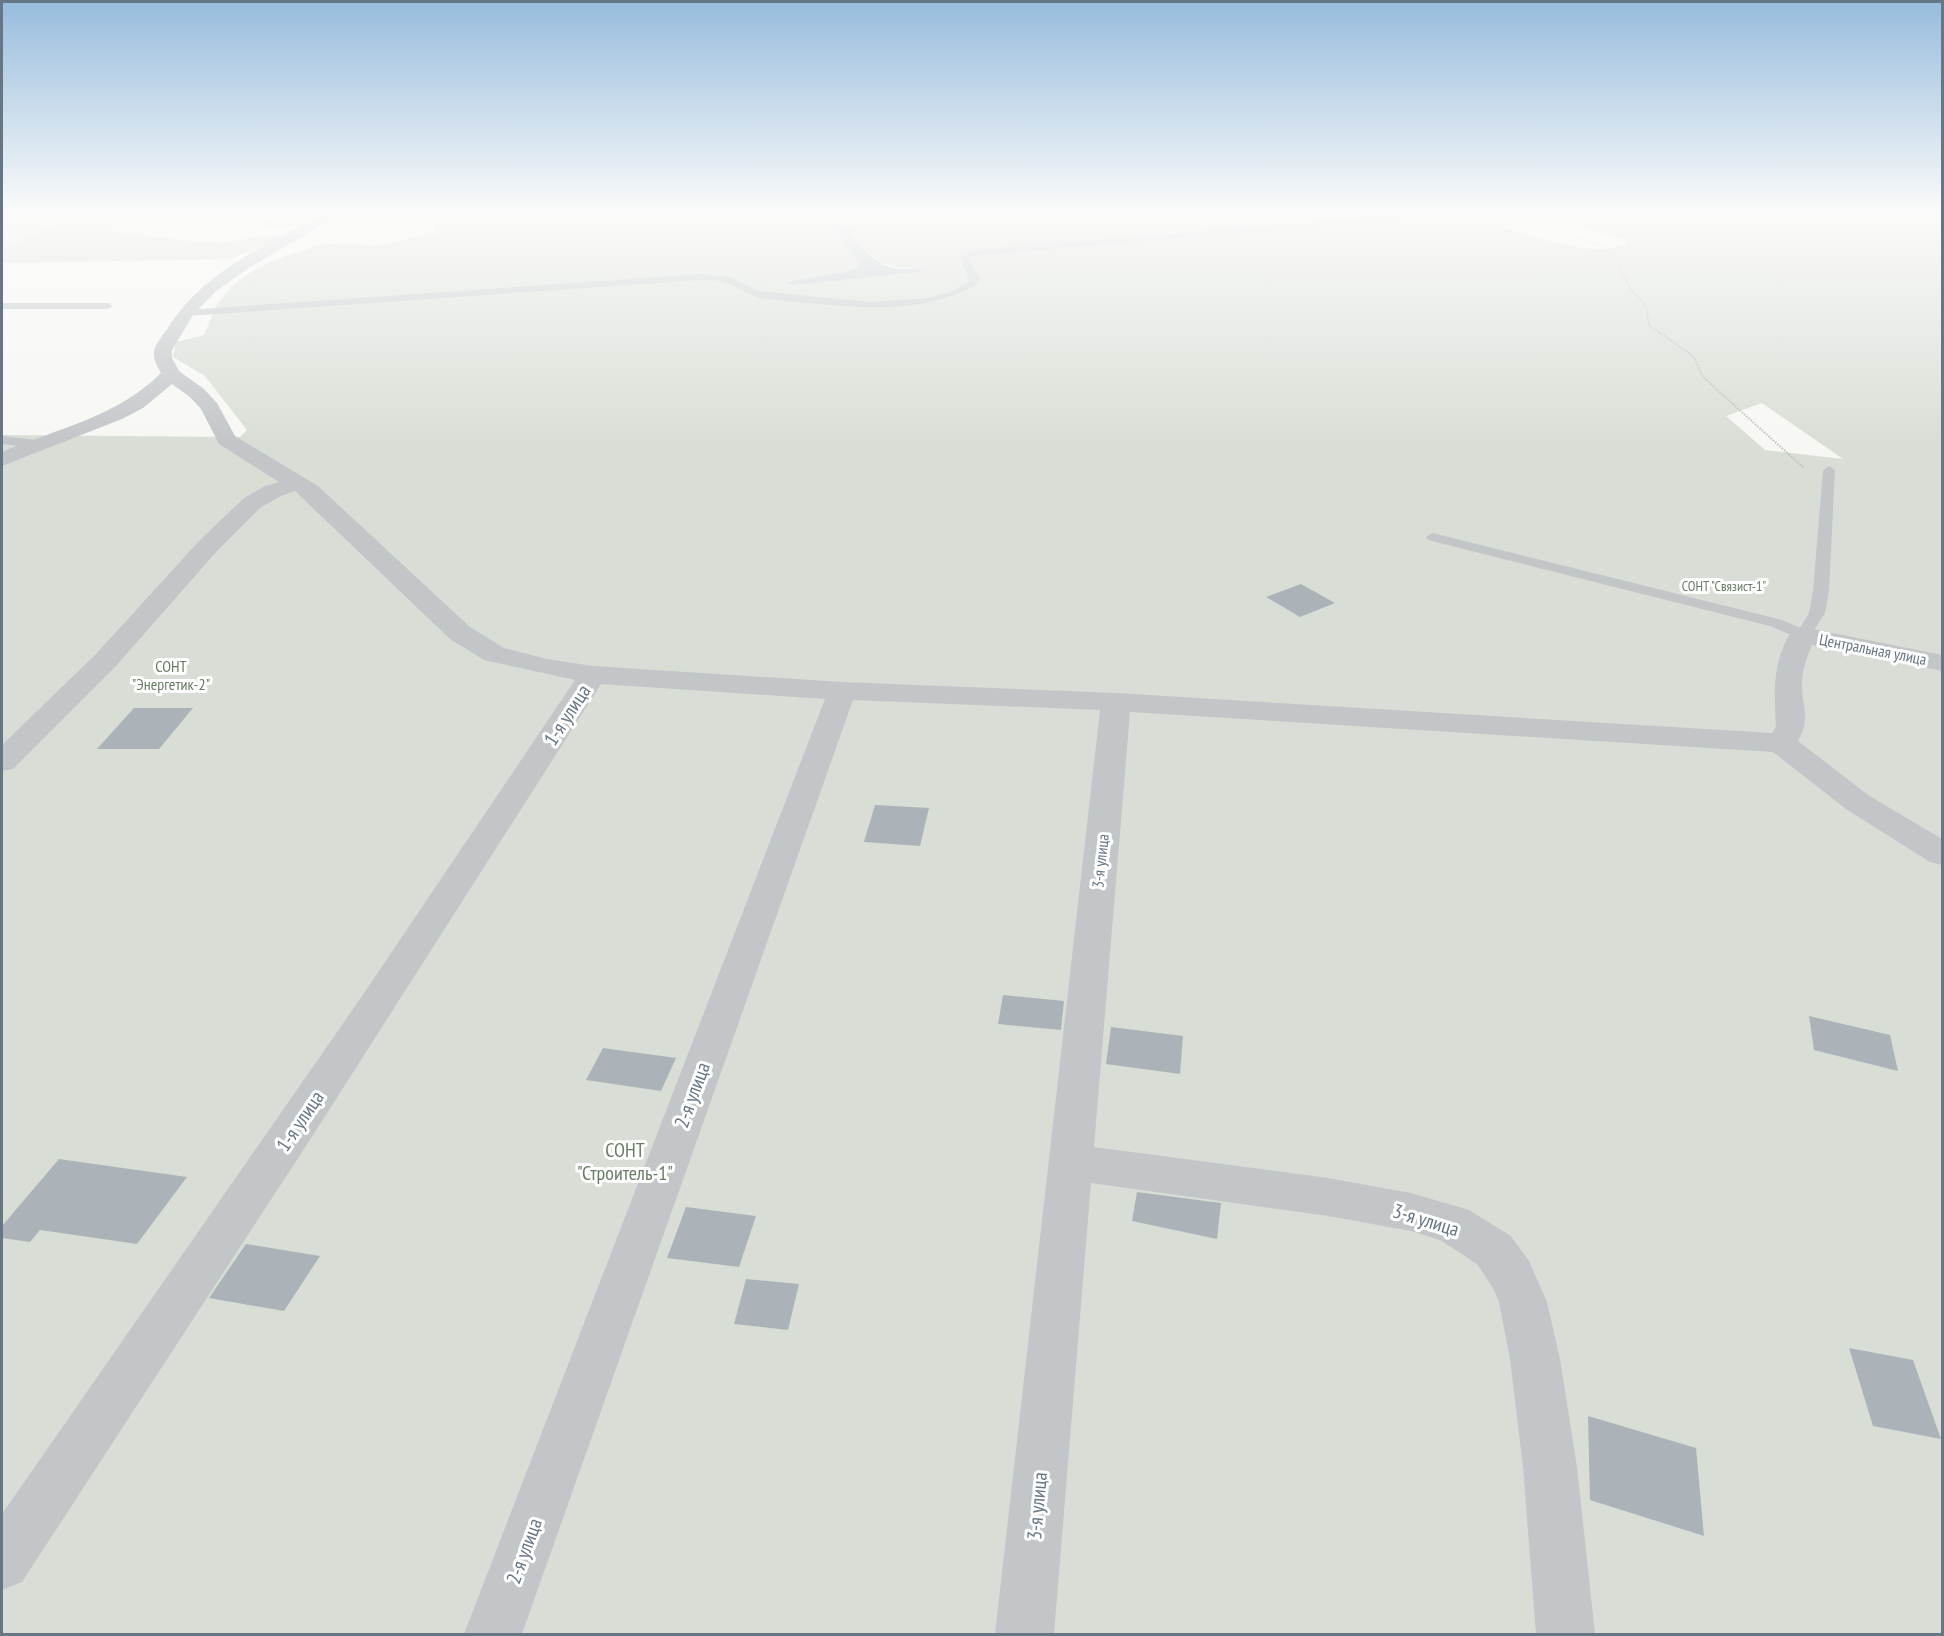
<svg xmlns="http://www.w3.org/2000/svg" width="1944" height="1636" viewBox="0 0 1944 1636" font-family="'PT Sans Narrow',sans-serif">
  <rect width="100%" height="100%" fill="#f7f7f4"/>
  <path fill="#e5e6e5" d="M2,214H74L2,250Z"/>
  <path fill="#d8ded5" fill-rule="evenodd" d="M74,214H161L142,218L108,230C145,235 181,242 218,242C240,242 259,234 282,236L279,240L229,259L2,263V250Z
    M280,214H324L292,226L262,227L263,219Z
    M423,214H1516L1518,220L1503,228C1536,236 1594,259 1626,244L1625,240C1610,233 1582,233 1574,217L1576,214H1942V1634H2V435L240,437L247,430L205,376L173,357L176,342L204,335L216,306L232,286L251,272L274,260L324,244L355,243L372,247L435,233L433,222ZM837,223L848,224L852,228L849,233C877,262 881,268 923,269L926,271L797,285L792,281L851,271L859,264L842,237L826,230L829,225ZM1762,403L1843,459L1765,450L1726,416Z"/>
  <path fill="#bdc7cc" d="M837,223L848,224L852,228L849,234C861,246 876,265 894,268C905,271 917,266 927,271L797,285L786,284L792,281L851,271L859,265L842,237L825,227Z"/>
  <path fill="#abb3b9" d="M1301,584L1335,603L1300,617L1266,597Z
    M134,708H193L159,749H97Z
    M875,805L929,808L920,846L864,842Z
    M1003,995L1064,1001L1061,1030L998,1024Z
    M1809,1016L1890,1035L1898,1071L1814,1050Z
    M1111,1027L1183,1036L1180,1074L1106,1064Z
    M603,1048L676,1058L661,1091L586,1080Z
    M59,1159L187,1177L137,1244L40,1230L30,1242L2,1238V1226Z
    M1137,1192L1221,1203L1217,1239L1132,1221Z
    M686,1207L756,1216L739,1267L667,1258Z
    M246,1244L320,1256L284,1311L209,1298Z
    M746,1279L799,1284L788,1330L734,1324Z
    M1849,1348L1913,1360L1941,1439L1873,1426Z
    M1588,1416L1696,1448L1704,1536L1590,1500Z"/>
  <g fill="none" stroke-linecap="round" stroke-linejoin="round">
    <path stroke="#bcbec1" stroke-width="1.5" stroke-dasharray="1.5 1.5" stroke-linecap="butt" d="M1558,214L1564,221L1565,231L1602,247L1614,256L1630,289L1646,305L1649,325L1661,334"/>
    <path stroke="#bcbec1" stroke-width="2" stroke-dasharray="1.5 1.5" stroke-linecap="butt" d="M1659,332L1693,356L1703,377L1804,468"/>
    <path fill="#c2c6c9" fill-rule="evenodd" d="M1418,214H1456L974,256L968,257L979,278L978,284C928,312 873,309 817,304C797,302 777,301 757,297C745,294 736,285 724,282C717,280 708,280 701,280L187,316L182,313L187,310L701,274L729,277L759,291L871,302L928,298L951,292L970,281L959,256L973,250Z
      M2,303H108L113,306L108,309H2Z
      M2,436L37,440L43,444L37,448L2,444Z
      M1829,466L1835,470L1829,591L1825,613L1809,638L1803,640L1770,626L1428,540L1426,537L1433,533L1782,620L1800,628L1809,613L1813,591L1823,470Z"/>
    <path fill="#c2c6c9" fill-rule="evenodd" d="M322,214H340L249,268L216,291L193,315L172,350V358L179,371L204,389L217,403L235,436L318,486L470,627L504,648L547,659L593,666L842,682L1116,693L1772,733L1776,727C1774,691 1772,660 1793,629L1803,627L1942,655V671L1812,645C1807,657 1803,668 1802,681C1801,706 1812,718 1798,741L1868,795L1942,839V865L1930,862L1846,809L1773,752L1130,712L1094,1147L1328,1178L1411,1193L1469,1210L1511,1236L1529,1261L1547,1302L1560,1359L1577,1467L1595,1634H1536L1523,1467L1510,1359L1499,1302L1493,1288L1477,1264L1440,1240L1411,1231L1328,1216L1091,1183L1054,1634H995L1100,710L853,700L522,1634H464L825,699L601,684L315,1132L22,1582L2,1590V1514L360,999L575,680L484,660L450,639L295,491L281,496L260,508L217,551L116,666L13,769L2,771V745L96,654L199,541L244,498L265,486L279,482L219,444L201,409L190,397L172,384L143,408L122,419L2,466V452C56,429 117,417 161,373C158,367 153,359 154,352C155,344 163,335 168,328C203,271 266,246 322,214Z"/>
  </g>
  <linearGradient id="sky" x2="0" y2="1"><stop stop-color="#97bcdd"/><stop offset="0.48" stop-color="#fbfbfa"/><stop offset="1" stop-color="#fbfbfa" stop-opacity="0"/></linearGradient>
  <rect width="1944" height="443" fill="url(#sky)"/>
  <g text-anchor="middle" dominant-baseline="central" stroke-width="6" stroke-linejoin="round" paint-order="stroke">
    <g font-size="14" fill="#687c65" stroke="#fff">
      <text x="1724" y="586">СОНТ "Связист-1"</text>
    </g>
    <g font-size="16" fill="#667685" stroke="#fff">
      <text transform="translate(1873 649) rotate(11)">Центральная улица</text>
      <text transform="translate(1100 861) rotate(-84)">3-я улица</text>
    </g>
    <g font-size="16" fill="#687c65" stroke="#fff">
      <text x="171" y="666">СОНТ<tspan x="171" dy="18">"Энергетик-2"</tspan></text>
    </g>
    <g font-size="20" fill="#667685" stroke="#fff">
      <text transform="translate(567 715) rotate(-57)">1-я улица</text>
      <text transform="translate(692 1095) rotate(-70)">2-я улица</text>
      <text transform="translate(300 1121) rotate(-56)">1-я улица</text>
      <text transform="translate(1426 1220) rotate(17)">3-я улица</text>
      <text transform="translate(1037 1506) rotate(-85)">3-я улица</text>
      <text transform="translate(524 1551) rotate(-70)">2-я улица</text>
    </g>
    <g font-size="20" fill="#687c65" stroke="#fff">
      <text x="625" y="1150">СОНТ<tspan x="625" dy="23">"Строитель-1"</tspan></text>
    </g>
  </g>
  <rect width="1944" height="1636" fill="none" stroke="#667685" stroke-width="6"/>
</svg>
